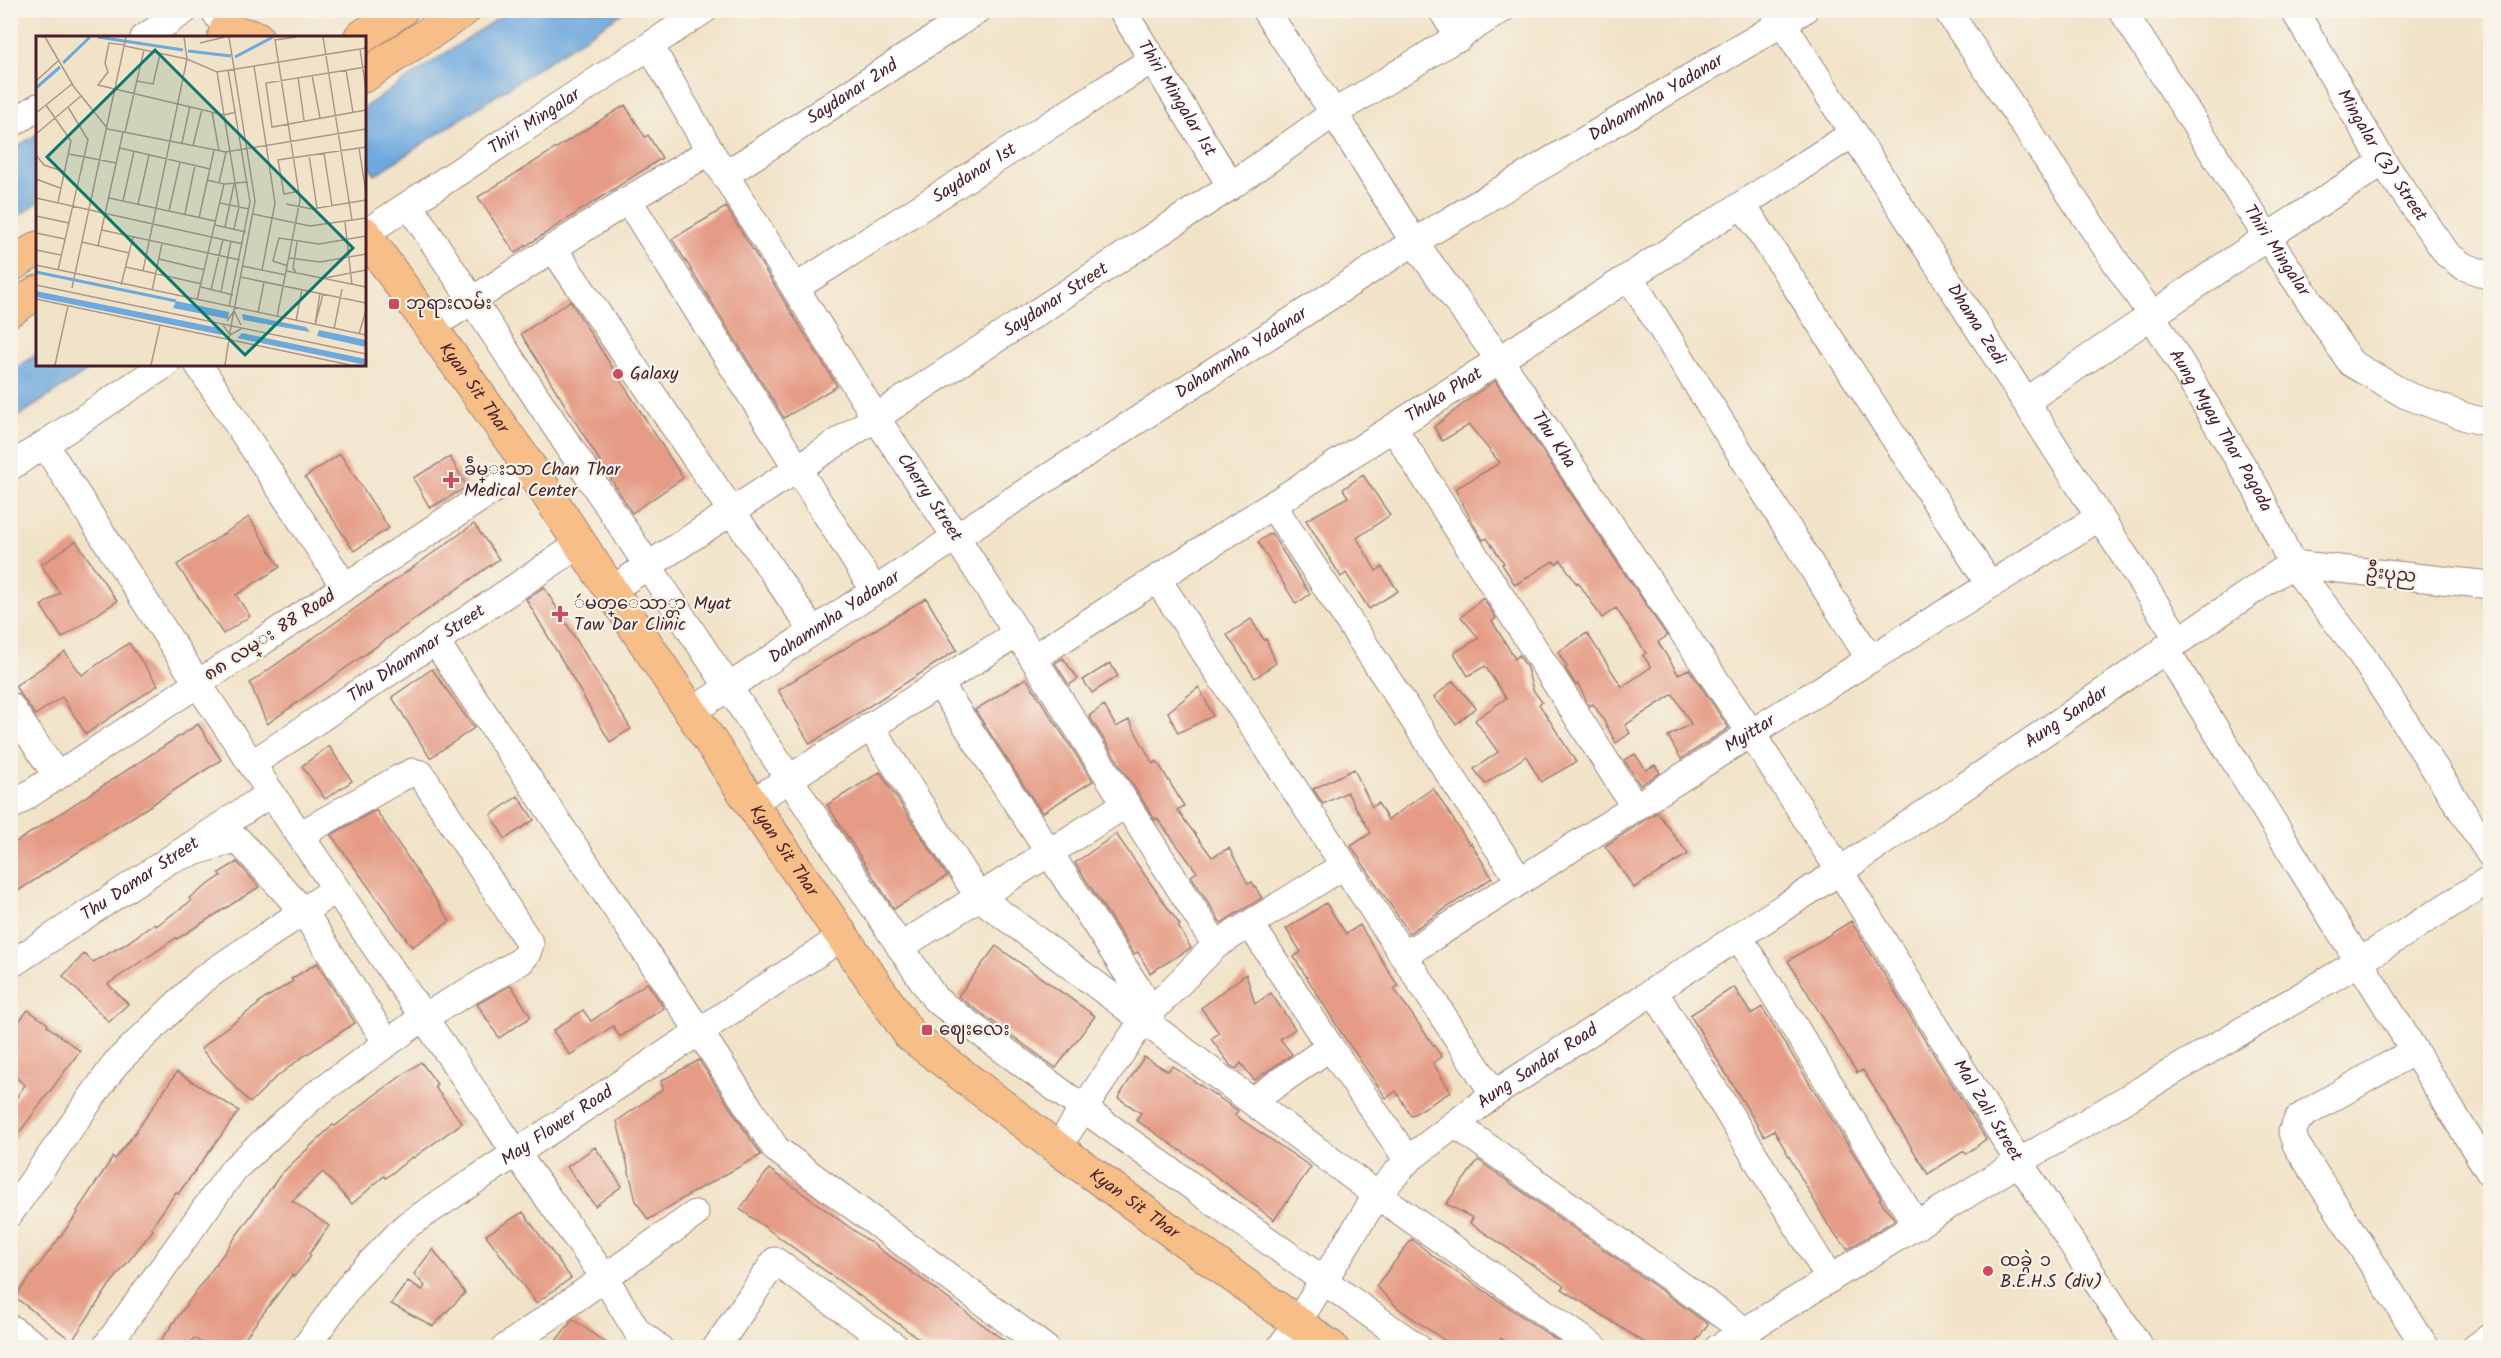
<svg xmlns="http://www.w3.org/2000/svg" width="2501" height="1358" viewBox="0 0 2501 1358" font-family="Kalam,'Noto Sans Myanmar',sans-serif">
  <rect width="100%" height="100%" fill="#f7f3e8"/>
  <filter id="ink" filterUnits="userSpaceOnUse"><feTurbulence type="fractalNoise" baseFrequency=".0167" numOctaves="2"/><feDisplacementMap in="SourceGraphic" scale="12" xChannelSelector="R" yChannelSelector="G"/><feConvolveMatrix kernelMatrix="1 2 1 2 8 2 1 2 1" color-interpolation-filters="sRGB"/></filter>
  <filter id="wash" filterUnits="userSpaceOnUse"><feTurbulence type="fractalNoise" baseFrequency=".008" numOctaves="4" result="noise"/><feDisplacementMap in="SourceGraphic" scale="24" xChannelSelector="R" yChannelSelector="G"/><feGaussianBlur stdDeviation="1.35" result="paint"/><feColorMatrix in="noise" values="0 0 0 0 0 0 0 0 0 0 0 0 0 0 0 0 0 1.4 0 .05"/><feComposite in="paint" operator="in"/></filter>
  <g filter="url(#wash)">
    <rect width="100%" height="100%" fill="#f1e3c8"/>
    <path fill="#6ea9de" stroke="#5c6484" stroke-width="1.5" d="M509,11H625L375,175L365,159V107Z
      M37,134V203L11,221V151Z
      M37,354L38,364L96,365L11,421V372Z"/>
    <g id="blocks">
      <path fill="#e59b85" d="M625,105L645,137L648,135L662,158L515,253L478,197Z
        M726,207L837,386L784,418L672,239Z
        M570,301L683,478L632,513L521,334Z
        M1495,381L1667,636L1658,642L1678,674L1689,669L1729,728L1681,759L1668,736L1691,724L1673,694L1625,725L1630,733L1616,743L1603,719L1593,704L1589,706L1578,684L1576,685L1565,668L1567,667L1558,652L1587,633L1622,687L1651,667L1643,655L1646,653L1616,608L1602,618L1578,582L1576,583L1561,560L1556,564L1553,561L1515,585L1502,564L1504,563L1487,538L1483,540L1472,522L1455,489L1500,463L1469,425L1442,441L1434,427L1473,396Z
        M340,454L389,528L354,551L305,477Z
        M450,457L467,487L430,508L413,478Z
        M1363,475L1390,515L1357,538L1376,571L1382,567L1398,591L1369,609L1346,573L1341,577L1306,520L1348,497L1343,489Z
        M249,517L280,567L236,595L250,616L223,634L177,565Z
        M474,524L499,559L267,724L250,683Z
        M1271,533L1310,594L1296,604L1258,542Z
        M76,541L117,601L62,638L41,606L60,593L41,565Z
        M544,587L631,729L610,742L526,599Z
        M926,598L957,650L810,744L778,690Z
        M1483,598L1496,618L1492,621L1515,659L1519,655L1527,668L1533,690L1542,702L1539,704L1576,762L1541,782L1526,756L1485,784L1474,769L1498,752L1475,720L1506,698L1485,666L1468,676L1454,653L1479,638L1461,617Z
        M1251,619L1264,640L1266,639L1276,663L1255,678L1227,635Z
        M129,643L158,685L86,734L62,697L35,715L15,686L65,652L82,675Z
        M1063,658L1078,679L1069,685L1055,663Z
        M1110,663L1118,676L1092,693L1083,680Z
        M432,669L474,728L430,758L392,697Z
        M1026,678L1093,781L1042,813L975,710Z
        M1453,681L1476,708L1456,724L1434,697Z
        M1199,687L1213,716L1178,733L1168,712Z
        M1104,705L1116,727L1129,720L1153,764L1157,761L1184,806L1177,810L1212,857L1229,848L1248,884L1252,882L1262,898L1221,923L1191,876L1197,872L1157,818L1155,820L1089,716Z
        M198,724L221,760L10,896V846Z
        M329,746L352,781L325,799L302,766Z
        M1635,754L1646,770L1655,765L1660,773L1640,785L1624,760Z
        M1354,769L1372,807L1378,803L1388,820L1433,788L1469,844L1471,843L1492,878L1409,933L1351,846L1371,833L1347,792L1323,804L1313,789Z
        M880,772L947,876L894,909L827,805Z
        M518,796L534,820L505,839L491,815Z
        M376,810L450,921L412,947L331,835Z
        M1657,812L1688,854L1634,888L1605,846Z
        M1116,834L1180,925L1178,926L1191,948L1150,973L1138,952L1134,954L1075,863Z
        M237,862L259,887L177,939L176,938L108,984L128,1004L109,1022L63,976L84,954L93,962L124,945L154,924L156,926L191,901L189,898L221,876L219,873Z
        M1326,903L1346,934L1360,925L1398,986L1394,989L1442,1057L1433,1063L1451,1092L1411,1116L1396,1091L1386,1098L1342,1034L1294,957L1301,952L1286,929Z
        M1851,921L1986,1139L1966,1154L1964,1151L1928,1174L1863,1070L1857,1073L1788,961Z
        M996,946L1095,1016L1056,1068L958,996Z
        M317,963L355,1023L301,1058L274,1079L250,1103L201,1049L219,1033L259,1004L258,1003L293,981L291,979Z
        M1246,974L1255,1004L1271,993L1295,1029L1280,1039L1292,1054L1254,1080L1241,1063L1236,1069L1231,1066L1211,1039L1219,1033L1201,1008Z
        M647,983L664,1008L620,1037L613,1026L570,1055L553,1031L583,1010L591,1021Z
        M511,985L531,1017L499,1038L477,1004Z
        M1734,987L1751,1014L1762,1007L1881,1198L1879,1199L1895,1220L1848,1249L1831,1230L1774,1130L1764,1136L1690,1015Z
        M28,1010L48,1024L47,1026L80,1051L10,1145V1107L25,1085L10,1073V1033Z
        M1144,1057L1168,1071L1172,1066L1238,1111L1235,1115L1311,1167L1274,1220L1199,1163L1136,1120L1141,1113L1118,1098Z
        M699,1060L761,1155L695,1191L648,1220L636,1201L617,1121L663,1089L661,1081Z
        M421,1062L437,1084L434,1086L462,1123L413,1158L412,1157L386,1178L384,1176L352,1204L323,1172L292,1201L329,1226L309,1254L311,1256L294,1277L292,1275L238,1347H207L194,1338L187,1347H156L281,1174L333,1125L335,1126L372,1097Z
        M177,1072L239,1111L178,1194L176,1192L151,1228L153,1230L109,1286L72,1341L15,1297L78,1213L77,1211L113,1157L115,1159L137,1130Z
        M595,1147L622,1186L595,1206L567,1167Z
        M1478,1160L1708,1324L1692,1347H1651L1562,1289L1564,1286L1470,1223L1473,1218L1446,1204Z
        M769,1169L928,1284L1013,1347H928L917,1339L918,1338L740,1209Z
        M523,1212L571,1278L536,1303L486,1235Z
        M1412,1239L1433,1256L1567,1347H1515L1501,1338L1496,1347H1454L1398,1308L1376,1286Z
        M433,1249L465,1293L433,1326L391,1304L408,1281L422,1290L425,1286L414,1274Z
        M573,1319L611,1347H551Z"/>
    </g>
  </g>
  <g filter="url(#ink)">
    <use href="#blocks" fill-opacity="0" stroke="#9e817a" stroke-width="1.5"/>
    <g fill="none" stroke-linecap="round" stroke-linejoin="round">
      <g stroke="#9e817a" stroke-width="29">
        <g id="minor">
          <path d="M214,10L232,38"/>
          <path id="s1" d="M1122,10L1231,186"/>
          <path id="s2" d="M1265,10L1334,113L1414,242L1499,359L1751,733L1840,871L2019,1162L2140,1348"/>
          <path d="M1442,10L1459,38"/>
          <path id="s3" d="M1774,10L2178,639"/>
          <path id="s4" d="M1947,10L2152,316L2257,490L2292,564L2357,648L2490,854"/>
          <path id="s5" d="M2122,10L2267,237L2351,363L2406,395L2469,418L2490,423"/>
          <path id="s6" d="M2294,10L2383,162L2447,254L2463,266L2490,276"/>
          <path d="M144,38L185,10"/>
          <path id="s7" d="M650,46L710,151L876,418L956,537L1216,945"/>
          <path d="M10,125L38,107"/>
          <path id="s8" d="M725,175L978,10"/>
          <path d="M628,200L874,590"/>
          <path d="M409,205L935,999L1084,1109L1418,1348"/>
          <path d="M1743,205L1990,585"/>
          <path id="s9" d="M364,234L704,10"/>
          <path d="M553,248L813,631"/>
          <path d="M1630,278L1870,659"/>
          <path id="s10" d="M795,288L1153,59"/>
          <path d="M431,327L628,200L710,151"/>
          <path d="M198,364L345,587"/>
          <path d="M2026,401L2267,237L2383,162"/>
          <path d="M1394,429L1635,807"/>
          <path d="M45,445L198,684L271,793L516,1153L605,1278L637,1331L659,1348"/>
          <path d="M10,467L166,364"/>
          <path d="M1273,506L1520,881"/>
          <path d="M1157,579L1494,1094"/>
          <path id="s11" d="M611,590L1231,186L1334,113L1501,10"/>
          <path d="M435,641L699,1031L776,1149L1045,1348"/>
          <path d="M2165,648L2490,1173"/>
          <path id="s12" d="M1033,658L1854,133"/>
          <path d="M939,683L1152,1011"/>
          <path d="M10,706L57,776"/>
          <path id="s13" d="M691,712L956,537L1414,242L1804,10"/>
          <path d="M870,726L979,897L1377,1195L1595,1348"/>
          <path id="s14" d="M252,764L580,544"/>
          <path d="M751,803L1018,633"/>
          <path d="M10,807L529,466"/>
          <path d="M171,859L226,842L239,841L304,912L387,1043"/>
          <path d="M1251,925L1330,1047L1408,1160"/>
          <path d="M1739,937L1917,1226"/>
          <path d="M900,947L1126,804"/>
          <path id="s15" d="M1403,956L1751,733L2100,517"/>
          <path id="s16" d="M10,965L271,793"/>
          <path d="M1654,991L1830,1279"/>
          <path d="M2414,1051L2308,1112L2298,1119L2292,1132L2296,1144L2426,1348"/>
          <path d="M1252,1101L1330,1047"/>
          <path d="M1455,1124L1745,1331"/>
          <path d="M1057,1148L1144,1019L1216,945L1343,866"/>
          <path d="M10,1213L116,1063L203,979L336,889"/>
          <path d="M10,1328L39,1348"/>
          <path d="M105,1348L234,1169L312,1097L424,1017L521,961L527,953L530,944L421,774L413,772L400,778L300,835"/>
          <path id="s17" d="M305,1348L354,1280L406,1226L842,937"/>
          <path d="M505,1348L695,1214"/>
          <path d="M716,1348L775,1261L897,1348"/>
          <path id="s18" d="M1280,1348L1297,1323L1377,1195L1408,1160L1494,1094L1840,871L2292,564L2490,585"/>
          <path d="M1718,1348L2019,1162L2359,962L2490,879"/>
          <path d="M2475,1348L2490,1337"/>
        </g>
      </g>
      <g stroke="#9e817a" stroke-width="35">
        <g id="major">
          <path d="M224,38L226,30L257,38"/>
          <path d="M360,38L401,10"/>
          <path d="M364,76L464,10"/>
          <path id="s19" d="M364,233L529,466L751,803L910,1035L1057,1148L1332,1348"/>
          <path d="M10,266L38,248"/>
          <path d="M10,310L38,292"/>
        </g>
      </g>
      <use href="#minor" stroke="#fff" stroke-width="27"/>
      <use href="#major" stroke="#f7be87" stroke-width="33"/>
    </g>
  </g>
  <g fill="#d1495b" stroke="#f7f3e8" stroke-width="2">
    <rect x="388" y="298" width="12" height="12" rx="3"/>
    <circle cx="618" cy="374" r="6"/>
    <path d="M448 471h6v6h6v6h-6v6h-6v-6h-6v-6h6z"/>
    <path d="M557 605h6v6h6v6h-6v6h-6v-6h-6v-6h6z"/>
    <rect x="921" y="1024" width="12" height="12" rx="3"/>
    <circle cx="1988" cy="1271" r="6"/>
  </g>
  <g text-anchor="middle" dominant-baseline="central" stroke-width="4.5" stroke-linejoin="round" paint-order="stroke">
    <g font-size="18" fill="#4a1f2b" stroke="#f7f3e8">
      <text stroke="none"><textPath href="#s8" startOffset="152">Saydanar 2nd</textPath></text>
      <text stroke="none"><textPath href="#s1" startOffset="104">Thiri Mingalar 1st</textPath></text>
      <text stroke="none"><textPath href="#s13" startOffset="1144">Dahammha Yadanar</textPath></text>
      <text stroke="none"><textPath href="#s9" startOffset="204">Thiri Mingalar</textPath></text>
      <text stroke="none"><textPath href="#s6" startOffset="170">Mingalar (3) Street</textPath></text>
      <text stroke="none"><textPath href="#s10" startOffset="213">Saydanar 1st</textPath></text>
      <text stroke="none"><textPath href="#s5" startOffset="286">Thiri Mingalar</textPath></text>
      <text stroke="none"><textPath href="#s11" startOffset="531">Saydanar Street</textPath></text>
      <text stroke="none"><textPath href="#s3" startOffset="374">Dhama Zedi</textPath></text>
      <text stroke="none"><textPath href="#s13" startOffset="657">Dahammha Yadanar</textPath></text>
      <text stroke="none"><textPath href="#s19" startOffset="190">Kyan Sit Thar</textPath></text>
      <text stroke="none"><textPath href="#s12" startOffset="488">Thuka Phat</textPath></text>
      <text stroke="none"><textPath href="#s4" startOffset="502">Aung Myay Thar Pagoda</textPath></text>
      <text stroke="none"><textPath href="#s2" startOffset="518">Thu Kha</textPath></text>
      <text stroke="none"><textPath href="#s7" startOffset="531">Cherry Street</textPath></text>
      <text transform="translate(2391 575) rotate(6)">ဦးပုည</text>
      <text stroke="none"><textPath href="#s13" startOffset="172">Dahammha Yadanar</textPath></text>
      <text transform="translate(270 636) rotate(-33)">၈၈ လမ္း 88 Road</text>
      <text stroke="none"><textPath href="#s14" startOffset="198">Thu Dhammar Street</textPath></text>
      <text stroke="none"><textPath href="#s18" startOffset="1022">Aung Sandar</textPath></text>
      <text stroke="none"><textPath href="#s15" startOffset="412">Myittar</textPath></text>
      <text stroke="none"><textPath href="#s19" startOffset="747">Kyan Sit Thar</textPath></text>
      <text stroke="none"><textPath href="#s16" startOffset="156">Thu Damar Street</textPath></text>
      <text stroke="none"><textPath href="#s18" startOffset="388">Aung Sandar Road</textPath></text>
      <text stroke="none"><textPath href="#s2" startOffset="1317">Mal Zali Street</textPath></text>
      <text stroke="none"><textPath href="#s17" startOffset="340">May Flower Road</textPath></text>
      <text stroke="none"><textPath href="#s19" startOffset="1251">Kyan Sit Thar</textPath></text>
    </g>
    <g font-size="18" fill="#4a1f2b" stroke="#f7f3e8" text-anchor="start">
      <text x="406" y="304">ဘုရားလမ်း</text>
      <text x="630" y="374">Galaxy</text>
      <text x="464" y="470">ခဵမ္းသာ Chan Thar<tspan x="464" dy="21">Medical Center</tspan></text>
      <text x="574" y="604">ဴမတ္ေသာ္တာ Myat<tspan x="574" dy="21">Taw Dar Clinic</tspan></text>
      <text x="939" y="1030">ဈေးလေး</text>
      <text x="2000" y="1261">ထခွဲ ၁<tspan x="2000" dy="21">B.E.H.S (div)</tspan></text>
    </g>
  </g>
  <g transform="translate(36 36)">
    <rect width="330" height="330" fill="#f1e3c8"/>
    <path d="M0,255L183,292L186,299L0,261ZM140,265L193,276L192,283L137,272ZM206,278L270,291L274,296L207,284ZM283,294L330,304V311L281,300ZM206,297L330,323V329L201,302Z" fill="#6ea9de"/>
    <path fill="none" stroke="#6ea9de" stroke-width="3" d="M62,1L147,14M152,15L195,20M199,21L237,1M27,27L54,1M0,52L24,31M0,236L140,265"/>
    <path fill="none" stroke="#ae9589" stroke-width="1.5" d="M9,1L38,51L72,93L190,116L330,93M193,1L219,165L195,290M287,1L316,184M164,7L189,1M89,9L73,7L69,27L72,36L62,49L188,79L200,76M89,10L151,23L181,36L330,12M324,13L330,54M218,30L239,167L226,234M330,31L230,47L236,91L330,74M192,34L214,166L193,271M310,34L317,76M181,36L203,171L198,193M276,39L284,82M262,41L268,84M0,45L22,25M101,45L117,48L124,18M10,69L35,105L22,166M176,76L183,115M0,77L36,48M89,96L108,14M0,98L45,60M146,107L154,70M157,110L166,73M84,112L174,133M323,112L330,157M288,117L296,170M33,118L80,127M0,119L8,129L29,136M273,119L281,172M0,143L24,152M171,144L188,148L212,146M183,147L190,116M263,155L248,158L242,124L330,111M0,162L207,208M73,162L179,185M87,165L98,115M184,167L213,173M102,168L113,119M250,168L276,173L330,164M133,175L144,126M149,178L159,129M217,178L274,190L330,182M0,180L33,187M163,182L178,114M309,186L316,249M179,189L210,196M189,191L198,148M66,194L204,224M0,197L29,203M46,206L93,217M62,210L87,96M0,214L25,219M253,222L284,226L330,218M123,223L169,234M0,229L330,299M206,230L250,239M252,230L237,225L243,202L283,208L330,200M90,231L166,248M22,234L52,104L32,71M107,235L151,23L148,1M251,235L330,251M260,236L257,232L261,206M204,241L330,267M289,242L330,234M0,249L330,318M85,249L97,201M165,251L197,259M36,252L90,1M175,254L187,203M116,255L126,207M185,256L195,205M284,257L279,289L287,258M0,263L314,329M161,264L188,148M222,277L228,246M241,281L264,164L239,4L261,1M191,285L198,275L205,289M260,285L266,253M187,289L194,299L205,293M298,293L306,253M323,298L330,274M19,329L32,270M115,329L124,289M189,329L195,290"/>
    <path fill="#0f766e" fill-opacity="0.15" stroke="#0f766e" stroke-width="3" d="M119,14L317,212L209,319L11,121Z"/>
    <rect width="330" height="330" fill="none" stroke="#4a1f2b" stroke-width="3"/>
  </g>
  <rect width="2501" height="1358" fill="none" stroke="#f7f3e8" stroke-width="36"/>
</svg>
